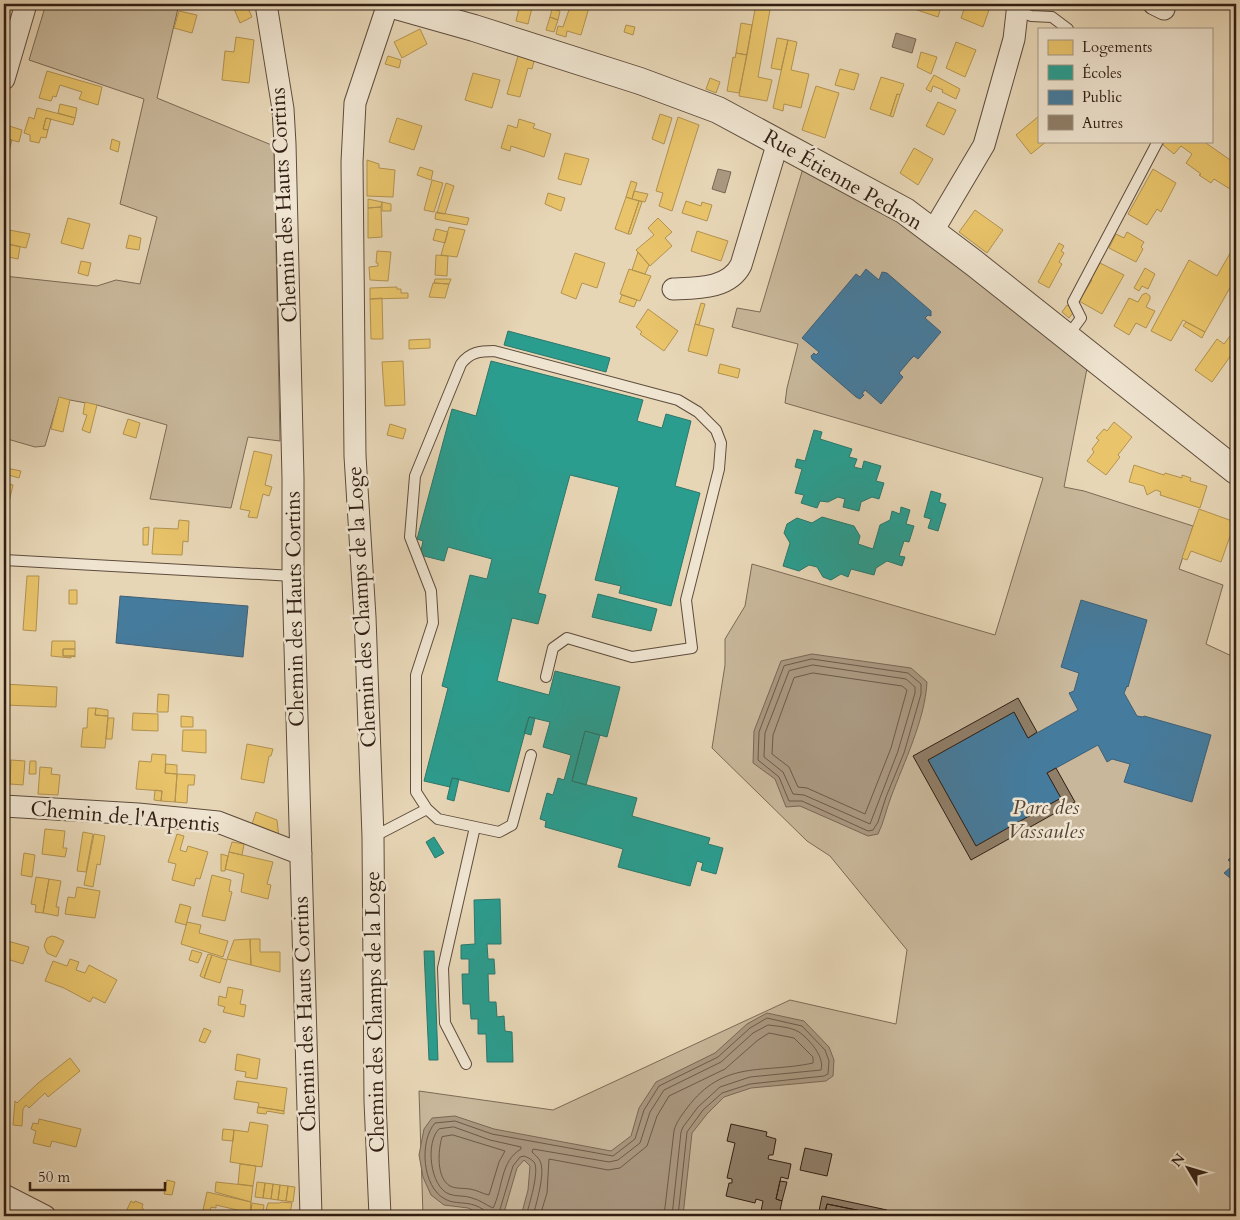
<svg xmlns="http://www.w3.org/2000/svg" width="1240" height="1220" viewBox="0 0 1240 1220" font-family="Cardo,serif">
  <rect width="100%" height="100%" fill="#e7d6b6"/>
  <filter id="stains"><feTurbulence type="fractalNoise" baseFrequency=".004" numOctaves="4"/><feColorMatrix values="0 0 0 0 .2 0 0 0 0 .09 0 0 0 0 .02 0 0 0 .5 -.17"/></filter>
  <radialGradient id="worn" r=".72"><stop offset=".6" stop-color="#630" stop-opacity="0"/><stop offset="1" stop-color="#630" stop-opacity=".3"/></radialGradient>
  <path fill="#c8b79a" stroke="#7c6a56" d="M46,4H179L157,98L274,146L280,441L248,437L231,508L150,499L167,425L97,405L59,398L45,446L35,447L4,438V276L97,286L116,280L140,284L157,217L120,204L144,99L29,60Z
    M804,165L950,246L1089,358L1064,487L1084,491L1193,526L1179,569L1223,585L1206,644L1236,658V1216H423L419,1091L553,1110L790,1000L896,1024L907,950L830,856L807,841L712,748L725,665V639L745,606L752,564L995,635L1043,478L785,403L787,388L798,344L732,327L737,308L760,312Z"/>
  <path fill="#a9977f" stroke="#796754" d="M896,33L916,39L912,53L892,47Z
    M718,169L731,172L725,193L712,189Z
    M812,654L911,668L927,682C925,720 904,762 891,797C886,810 884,822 878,834L868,836L800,806L786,807L775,779L753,763L754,731L781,661Z
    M767,1013L804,1021L829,1047L834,1060L833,1076L826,1081L751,1088L724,1097L707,1114L692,1133L683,1216H521L528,1190L530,1166L524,1160L517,1168L503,1216H485L468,1208L444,1205L431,1195L423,1177L419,1155L424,1129L432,1118L455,1116L494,1129L611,1151L631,1136L639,1108L656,1082L715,1053L747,1024Z"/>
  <path fill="#e9c46a" stroke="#b29250" d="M232,4H246L252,17L240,23Z
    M520,4H533L528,24L516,21Z
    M571,4H590L581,35L567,31L566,37L556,34L558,26L563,27Z
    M756,4H771L758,77L772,80L767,101L739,96Z
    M915,4H942L938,17L914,9Z
    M966,4H991L983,27L961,18Z
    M552,9L560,11L558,20L550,17Z
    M179,11L197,15L192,33L174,28Z
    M550,17L558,20L554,32L546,30Z
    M741,23L752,25L747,55L736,53Z
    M626,25L635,27L633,35L624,32Z
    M420,29L427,44L402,58L394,42Z
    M236,37L254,40L249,83L222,80L225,51L234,52Z
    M777,38L788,40L781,70L771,68Z
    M788,40L797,42L791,70L809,74L801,108L784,104L783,111L773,108Z
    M956,42L976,50L965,77L946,68Z
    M921,52L937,57L931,74L917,67Z
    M736,53L747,55L739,93L727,91L733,57L735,58Z
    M388,56L401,60L399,68L385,64Z
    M518,56L534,61L532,69L528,68L520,97L507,94Z
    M840,69L859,74L854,90L835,85Z
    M47,71L102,87L98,105L79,99L82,92L60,85L56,97L53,96L51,101L39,98Z
    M473,73L500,80L492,108L465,100Z
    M934,75L960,89L956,99L942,92L943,90L933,86L931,92L926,89Z
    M881,77L904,84L900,95L897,94L890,116L870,109Z
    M710,78L720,82L716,93L706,89Z
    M816,86L839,93L825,138L802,130Z
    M897,94L900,95L893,117L890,116Z
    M938,102L956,110L944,135L926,126Z
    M60,104L77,108L75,118L58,113Z
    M37,108L75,118L73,125L46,118L43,129L48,130L46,138L41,137L39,143L30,141V135L24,133L29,117L34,119Z
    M660,114L672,118L664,144L652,139Z
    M1039,116V141H1047L1031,154L1016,135Z
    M678,117L699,125L672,211L659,206L663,193L656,191Z
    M46,118L51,119L48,130L43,129Z
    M397,118L422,126L414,150L389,142Z
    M519,119L535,124L533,128L551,134L544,157L511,146L510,151L501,148L508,125L517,128Z
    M6,125L22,130L19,142L4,138Z
    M4,138L12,140L4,169Z
    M112,139L120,142L118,152L110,149Z
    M1165,141H1203L1236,164V180L1230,189L1214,179L1211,183L1199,175L1201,174L1186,163L1192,154L1181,146L1174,154L1163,145Z
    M914,148L933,159L918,185L900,173Z
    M565,153L589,159L581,185L558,179Z
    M367,160L379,164V168L395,170L393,197L367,196Z
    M420,167L433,171L431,180L417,175Z
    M1153,169L1176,183L1161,212L1157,209L1147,225L1128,214Z
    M432,180L443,183L434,212L424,210Z
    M631,181L637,183L632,199L626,197Z
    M446,183L454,186L445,214L437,213Z
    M634,191L648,194L645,202L632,199Z
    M548,193L565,198L561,211L545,204Z
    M626,197L639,201L628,234L615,229Z
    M368,199L382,202L381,207L368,208Z
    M639,201L642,202L631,234H628Z
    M686,201L701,206L702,202L712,205L707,221L682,213Z
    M382,202L391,204V211H382Z
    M381,207L382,237L368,238V208Z
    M975,210L1003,230L987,253L959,232Z
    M436,212L469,218L467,225L435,219Z
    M68,218L90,224L83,249L61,243Z
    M658,218L672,232L665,238L672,246L650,266L636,250L654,235L648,228Z
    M449,227L465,230L457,257L441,255Z
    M4,229L30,234L26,248L4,243Z
    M436,229L448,232L445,243L433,240Z
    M697,231L728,241L721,261L691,251Z
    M1127,232L1144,242L1141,247L1143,249L1136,262L1109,248L1116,234L1124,238Z
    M129,235L141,238L139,250L126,248Z
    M4,243L20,247L18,259L4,256Z
    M1059,243L1064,246L1061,251L1064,253L1059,262L1062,264L1049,288L1038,282Z
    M1236,243V277L1205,332L1183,320L1171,341L1151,331L1189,260L1217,276Z
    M377,251L391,252L388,281L370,280L369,267L378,266V263H376Z
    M638,252L649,265L645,274L632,270Z
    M575,253L605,263L597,288L582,283L576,299L561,293Z
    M436,255L448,256L447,276L435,275Z
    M81,261L91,263L88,276L78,273Z
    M1100,263L1124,275L1102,314L1079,301L1092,280L1091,279Z
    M1145,268L1155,274L1148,289L1142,286L1139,291L1134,288Z
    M629,269L651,276L640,301L620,294Z
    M435,279H451L449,284L434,283Z
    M433,283L449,284L445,298L429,297Z
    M397,287V289H401V293H408V298L370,299V288Z
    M1146,293L1150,296V299L1146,307L1155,311L1146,328L1136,323L1129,335L1114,326L1129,298L1138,302L1142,295Z
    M622,295L637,300L634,307L619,302Z
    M382,298L383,339H371L370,299Z
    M701,303L705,304L699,325L695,324Z
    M1067,305L1075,310L1069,318L1062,312Z
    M648,309L678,331L664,351L640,334L642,332L636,327Z
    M1186,322L1205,332L1202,338L1183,326Z
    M695,324L714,329L707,356L688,351Z
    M1230,336L1236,340L1231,349L1234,351L1212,382L1195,370L1217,339L1224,344Z
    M430,339V348L409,349V340Z
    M403,361L405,405L385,406L382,362Z
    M720,364L740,369L738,378L718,373Z
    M59,397L70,400L63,432L51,429Z
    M85,402L97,405L90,433L82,430L87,415L83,414Z
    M128,419L140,423L136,438L123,434Z
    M1114,422L1132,437L1118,455L1120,457L1106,475L1087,461L1094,452L1092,449L1099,440L1096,438L1104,429L1107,431Z
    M390,424L406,429L403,439L387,435Z
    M254,451L272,455L265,485L272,487L269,496L263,494L257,518L248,517L250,511L240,509Z
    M1134,465L1164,475L1165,473L1182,478V475L1191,478L1190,481L1207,486L1200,508L1160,495L1161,492L1156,490L1147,495L1144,486L1129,482Z
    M6,468L21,471L19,478L5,474Z
    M4,483L13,485L7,510L4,509Z
    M1199,509L1235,522L1221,562L1191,551L1187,560L1182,558Z
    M179,520L189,521L188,542L183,541L182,555L152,554L154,528L178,529Z
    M149,527L148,545H143V528Z
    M27,576H39L36,631L23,630Z
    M69,590H77V604H69Z
    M52,641H75V649H63V656H75V657L71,656V658L51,656Z
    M63,649H75V656H63Z
    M4,684L57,687L56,707L4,705Z
    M158,694L169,695L168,712H157Z
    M88,708H96L95,715L108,716L105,748L81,747L83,728H87Z
    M96,708L108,710V716L95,715Z
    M133,713L158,714V731L132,730Z
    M181,716L193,717V727H181Z
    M108,718H114L112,739H106Z
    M183,730H206V753L182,751Z
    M247,744L273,749L271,756H269L264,783L241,779Z
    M152,754L166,755L165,773L177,774L175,802L161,801L162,791L136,789L139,761L151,762Z
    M11,760L25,761L23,785L10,784Z
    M30,761H36V774H29Z
    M166,764L177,765V774L165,773Z
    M40,767L52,768L51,774L60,775L58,795L38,794Z
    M177,774L195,775L194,785H188L187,803L175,802Z
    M155,790L162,791L161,801L154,800Z
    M256,812L277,820L279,838L251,827Z
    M45,829L65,831L63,848H67L65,857L42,854Z
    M83,832L93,834L86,872L77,871Z
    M94,834L105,836L100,865L97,864L93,887L84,885Z
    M177,834L184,836L180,850L186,852L188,846L208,852L200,879L196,878L194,886L172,880L176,864L168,862Z
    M232,842L244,844L242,855L229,852Z
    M229,852L273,862L267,884L271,885L268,899L241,892L244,874L225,869Z
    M24,853L35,855L32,877L21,875Z
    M221,854L228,856L225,871H221Z
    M212,875L231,880L229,891L232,892L225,921L202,916Z
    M36,877L49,879L43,913L35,912L36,905L31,904Z
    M49,879L61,881L56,907H59L58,916L43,913Z
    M77,887L100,891L95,918L65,914L68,897L75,898Z
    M180,904L191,907L186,925L175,922Z
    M187,922L201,925L199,933L228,941L223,957L181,944Z
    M52,936L56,937L64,941L56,957L47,953L44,946L47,938Z
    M250,939L251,965L227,959L234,940Z
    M250,939H260V952H280V972L251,965Z
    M4,940L29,947L23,964L4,958Z
    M192,950L202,953L198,963L189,960Z
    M208,954L212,955L204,978L200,976Z
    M212,955L227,960L220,983L204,978Z
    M70,959L79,962L76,970L85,973L89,965L117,980L105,1003L93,997L90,1002L64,988L45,981L53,961L67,966Z
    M228,987L243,990L240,1004L246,1005L244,1017L223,1012L225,1007L218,1005L219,996L226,998Z
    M204,1028L211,1031L205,1043L199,1041Z
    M237,1054L260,1059L257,1079L245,1077L246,1072L235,1070Z
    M70,1058L80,1071L48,1097L45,1093L29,1108L26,1105L23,1109L22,1126L13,1125L15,1101L17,1103L37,1084Z
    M237,1081L287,1088L284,1111L258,1107L259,1103L234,1099Z
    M258,1107L284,1111V1114L267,1111L266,1114L257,1113Z
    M39,1119L81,1129L76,1147L52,1141L50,1147L33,1143L36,1131L31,1129L33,1123L38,1124Z
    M250,1122L268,1125L262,1167L230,1162L234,1130L248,1132Z
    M223,1129L234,1130L233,1141L222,1140Z
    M240,1164L256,1166L253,1186L238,1184Z
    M167,1180L175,1182L172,1195L164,1194Z
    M216,1182L253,1186L251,1202L215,1192Z
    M257,1182L265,1183L263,1198L255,1197Z
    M265,1183L273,1184L271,1199L263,1198Z
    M273,1184L280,1185L278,1200L271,1199Z
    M280,1185L288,1186L286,1201L278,1200Z
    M288,1186L295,1187L293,1202L286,1201Z
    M207,1192L251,1202L250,1213L216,1205V1208L211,1207L210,1212L203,1210Z
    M131,1201L134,1203L135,1201L143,1204L142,1207L144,1211L142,1216H124Z
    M281,1202L292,1203L290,1213L266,1210L268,1203H280Z
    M252,1203L264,1205L263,1213L251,1211Z
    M266,1210L291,1213L290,1216H266Z"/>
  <path fill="#2a9d8f" stroke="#2c776a" d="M508,331L610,358L606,372L504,345Z
    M491,361L643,400L637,421L662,428L666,414L691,421L675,486L700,493L671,606L619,593L621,586L595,580L619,487L570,475L538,593L546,595L538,624L512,618L497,681L549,695L555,671L620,687L607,737L585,731L572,781L637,798L632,816L710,838L708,844L723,848L716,874L701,870L703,863L697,861L690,886L618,867L623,849L545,827L546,821L540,819L547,793L553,795L558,778L564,780L571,755L543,747L550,722L529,717L509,792L452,778L450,787L424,781L448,688L442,686L470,575L487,579L492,559L448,547L444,561L420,555L423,541L417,539L452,409L476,416Z
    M814,430L822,432L820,439L852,449L849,457L857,459L854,467L862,469L864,461L881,466L876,481L884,483L879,499L872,497L861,502L859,511L843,507L845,499L838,497L828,502L820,501L817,508L801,503L804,495L795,493L802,469L795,467L797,459L805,461Z
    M931,491L941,494L939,502L946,504L938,531L928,528L931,519L924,517Z
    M901,507L910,510L906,524L914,526L909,542L904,541L899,556L905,557L902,566L887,561L876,568L874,575L851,569L848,577L841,574L831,580L823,577L817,567L809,565L799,571L783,566L790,543L784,533L787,524L797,518L812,523L822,517L854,526L860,536L858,544L873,549L880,525L890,520L892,511L900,514Z
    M598,594L657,609L651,631L592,617Z
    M529,717L535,718L531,735L524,733Z
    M585,731L600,735L586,785L572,781Z
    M452,778L459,779L454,801L447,799Z
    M434,837L444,853L435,858L426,842Z
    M500,899L501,944H487L488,959H494L495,974H488L489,1002H496L497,1017L504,1016L505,1031L512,1032L513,1062H487L486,1034H478V1019H471L470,1004H463L462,974H469V959H461V945L475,944L474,900Z
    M424,951H434L438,1060H429Z"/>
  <path fill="#457b9d" stroke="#3f5f74" d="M866,269L879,280L882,272L887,273L931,311V316L928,315L925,318L941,332L918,359L914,356L910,360L899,373L903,377L881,404L865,390L862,394L864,395L860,399L856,397L812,359L811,356L814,353L816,355L819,352L802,338L856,274L860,277Z
    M120,596L248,606L243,657L116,643Z
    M1081,600L1147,620L1128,687L1127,686L1124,693L1137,716L1143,717L1144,716L1211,735L1192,802L1124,782L1130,764L1112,759L1107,762L1098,745L1047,773L1061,798L976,846L928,760L1014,712L1028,738L1078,710L1069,693L1074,691L1079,673L1061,667Z
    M1236,852V883L1224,873L1231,867V862L1228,860Z"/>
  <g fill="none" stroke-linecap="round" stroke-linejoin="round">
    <path stroke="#6c5a49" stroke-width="1" d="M812,659L908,673L921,684V694L904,753L886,797L878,822L873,830L868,831L802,801H789L779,777L758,760L759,732L784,666Z
      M813,665L906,679L915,687V693L898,751L870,824L804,795L793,794L783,772L764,757L765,733L789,671Z
      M813,673L902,686L907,690L891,748L865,814L807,788L798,787L789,767L772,754L773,735L794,678Z
      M454,1127L490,1140L521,1147V1149C500,1161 503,1189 493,1208C486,1205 480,1200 472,1198C465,1195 456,1197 449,1194C430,1187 425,1142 439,1129Z
      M453,1135L505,1151L499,1162L489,1195C483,1194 477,1190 470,1189C464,1188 456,1189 450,1186C436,1178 438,1150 442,1137Z
      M486,1216L485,1211C470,1199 457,1206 445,1199C422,1187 419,1141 435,1123L455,1121L492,1134L613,1156L635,1139L644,1110L659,1086L718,1057L750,1028L767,1018L802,1026L825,1050L829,1061L828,1074L824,1076L750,1084L722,1093L703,1110L687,1132L678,1216
      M498,1216L513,1166L520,1157L524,1156C527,1157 531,1159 534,1162C540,1170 529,1206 526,1216
      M533,1216C536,1204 546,1172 540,1161C538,1157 535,1155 532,1152L533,1149L609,1162L618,1160L640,1143L650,1112L664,1090L721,1062L753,1033L768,1025C776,1026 791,1027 799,1032C809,1039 825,1057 821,1070L750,1077L720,1087L698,1107L683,1127L681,1132L672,1216
      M540,1216L547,1193L549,1159L608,1170L620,1168L647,1146L657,1116L669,1096L725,1069L758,1040L769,1033L794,1038L813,1057V1063C762,1074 724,1059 687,1108C682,1115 676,1122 674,1131L664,1216"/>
  </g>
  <path fill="#8f7e68" stroke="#301e13" d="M1018,698L1037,732L1028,738L1014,712L928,760L976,846L1061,798L1047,773L1056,768L1075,802L971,860L913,756Z
    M731,1124L767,1132L766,1136L776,1139L773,1155H769L768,1159L791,1164L788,1179L781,1177L776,1199L782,1201L779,1215L761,1211L763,1201L756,1199L755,1203L726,1196L729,1183H732V1179L727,1178L735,1143L727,1141Z
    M805,1148L832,1154L827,1176L800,1170Z
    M780,1181L787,1182L782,1201L776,1199Z
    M822,1196L887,1210L886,1216L827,1204L824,1216H818Z
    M827,1204L886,1216H824Z"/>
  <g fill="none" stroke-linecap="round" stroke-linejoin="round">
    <g stroke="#5e4c3c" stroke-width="12">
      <path id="service" d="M1017,10L1031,16L1052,17L1068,29
        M1067,337L1081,318L1073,302L1158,141
        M4,560L293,576
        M427,809L438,819L499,832L512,825L531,755
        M373,837L427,809L416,792V675L433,623L431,591L410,537L415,476L461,364C470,352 480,351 494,351L678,400L698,412L716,430L721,443L719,469L686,600L692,648L632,657L567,638L553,648L546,677
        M466,1064L445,1023L443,968L475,827"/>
    </g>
    <g stroke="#5e4c3c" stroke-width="23">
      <path id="minor" d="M266,4L283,109L285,144L293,478V576L311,1216
        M1154,4L1164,9
        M4,79L26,4
        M933,231L984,145L1014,39L1018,4
        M673,289C697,288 729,289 741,265L778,142
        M4,806L138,814L218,822L301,854
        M4,1195L45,1216
        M380,1216L375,1101L373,837L365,617L355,456L352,162L355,103L388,4"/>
    </g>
    <g stroke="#5e4c3c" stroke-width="28">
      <path id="tertiary" d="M389,4L474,28L640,81L718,110L905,211L974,263L1236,471"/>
    </g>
    <use href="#service" stroke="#efe4d0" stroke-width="10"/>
    <use href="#minor" stroke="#efe4d0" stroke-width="21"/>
    <use href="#tertiary" stroke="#efe4d0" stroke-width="26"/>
  </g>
  <g text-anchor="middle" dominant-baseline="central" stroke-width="5" stroke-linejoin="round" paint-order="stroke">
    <g font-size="21" fill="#301e13" stroke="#efe4d0">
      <text transform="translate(843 180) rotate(30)">Rue Étienne Pedron</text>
      <text transform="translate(284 205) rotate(-93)">Chemin des Hauts Cortins</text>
      <text transform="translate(362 607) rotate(-93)">Chemin des Champs de la Loge</text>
      <text transform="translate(295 609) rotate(-91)">Chemin des Hauts Cortins</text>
      <text transform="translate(125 817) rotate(5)">Chemin de l'Arpentis</text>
      <text transform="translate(375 1012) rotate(-91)">Chemin des Champs de la Loge</text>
      <text transform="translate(305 1014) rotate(-92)">Chemin des Hauts Cortins</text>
    </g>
    <g font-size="21" font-style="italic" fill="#564435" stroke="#efe4d0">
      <text x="1046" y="807">Parc des<tspan x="1046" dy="24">Vassaules</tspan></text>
    </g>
  </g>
  <rect width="1240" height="1220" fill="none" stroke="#e7d6b6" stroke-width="20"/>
  <rect x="5" y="5" width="1230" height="1210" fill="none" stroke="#301e13" stroke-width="2.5"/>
  <rect x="10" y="10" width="1220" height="1200" fill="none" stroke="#301e13"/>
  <rect x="1038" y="28" width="175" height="115" fill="#efe4d0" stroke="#a39584"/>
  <rect x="1048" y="40" width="25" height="15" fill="#e9c46a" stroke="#a39584"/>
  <text x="1082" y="52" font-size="15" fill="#301e13">Logements</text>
  <rect x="1048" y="65" width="25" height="15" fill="#2a9d8f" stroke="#a39584"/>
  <text x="1082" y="78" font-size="15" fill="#301e13">Écoles</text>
  <rect x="1048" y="90" width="25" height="15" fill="#457b9d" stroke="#a39584"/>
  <text x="1082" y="102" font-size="15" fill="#301e13">Public</text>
  <rect x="1048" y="115" width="25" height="15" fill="#8f7e68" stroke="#a39584"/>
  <text x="1082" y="128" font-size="15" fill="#301e13">Autres</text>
  <g transform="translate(1188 1168) rotate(308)" stroke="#efe4d0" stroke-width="4" paint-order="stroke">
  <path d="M0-4L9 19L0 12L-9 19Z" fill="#301e13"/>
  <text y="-8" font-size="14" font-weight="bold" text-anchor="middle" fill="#301e13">N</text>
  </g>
  <path d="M30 1182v8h135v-8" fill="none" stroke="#301e13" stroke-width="2.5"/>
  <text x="38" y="1182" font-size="15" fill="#301e13" stroke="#efe4d0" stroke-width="4" paint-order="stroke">50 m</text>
  <rect width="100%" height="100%" filter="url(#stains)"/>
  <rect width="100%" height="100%" fill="url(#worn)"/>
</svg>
